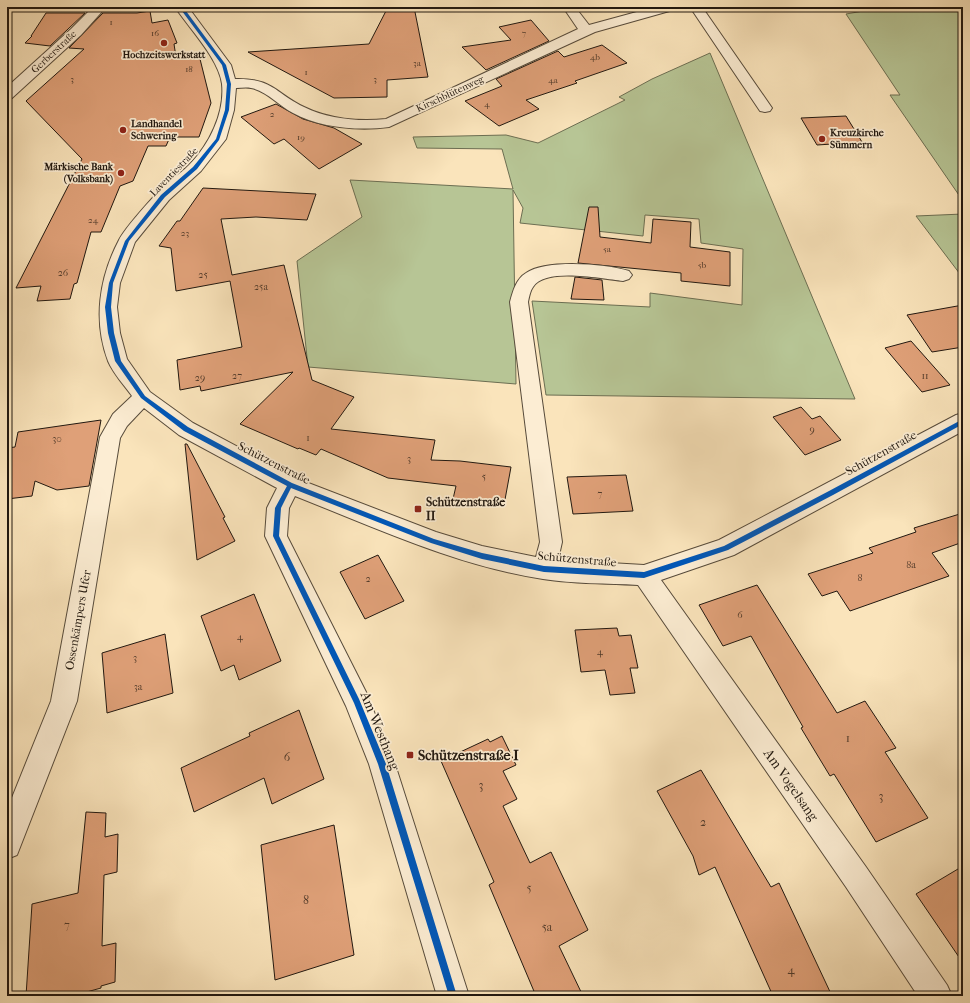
<svg xmlns="http://www.w3.org/2000/svg" width="970" height="1003" viewBox="0 0 970 1003" font-family="'IM FELL French Canon',serif">
  <rect width="100%" height="100%" fill="#fae4bb"/>
  <filter id="stains"><feTurbulence type="fractalNoise" baseFrequency=".005" numOctaves="4"/><feColorMatrix values="0 0 0 0 .2 0 0 0 0 .09 0 0 0 0 .02 0 0 0 .5 -.17"/></filter>
  <radialGradient id="worn" r=".72"><stop offset=".6" stop-color="#630" stop-opacity="0"/><stop offset="1" stop-color="#630" stop-opacity=".3"/></radialGradient>
  <path fill="#b7c595" stroke="#6c6e52" d="M887,7H963V201L890,95H900L846,14Z
    M710,53L855,399L546,395L532,301L650,307V293L742,305L743,249L701,243L699,219L645,215L643,236L520,223L523,208L513,190L516,384L308,367L297,261L362,217L350,180L513,189L502,149L417,148L413,137L506,135L538,143L625,100L619,97L652,79Z
    M963,214V278L916,216Z"/>
  <path fill="#dfa078" stroke="#211810" d="M388,7H414L428,77L387,80V97L334,98L248,52L369,44Z
    M150,11L152,23L168,20L177,43L174,44L176,57L199,55L211,103L199,137H170L166,146H148L133,181L120,186L101,232H91L77,283L74,284L70,299L37,301L41,286L16,288L82,159L26,101L84,49L69,48L103,13H137Z
    M46,13H85L50,46L25,43L32,36H31Z
    M531,20L549,41L486,70L462,47L511,40L499,27Z
    M602,45L627,63L575,81L577,83L526,100L539,109L499,126L465,101L502,86L496,79L558,51L564,57Z
    M276,104L303,119L334,128L362,144L319,169L284,139L274,144L241,117Z
    M846,116L862,142L817,145L801,118Z
    M203,188L316,194L307,220L256,217L221,219L232,275L284,265L312,380L354,397L331,429L435,440L431,460L460,461L511,467L504,505L453,499L456,486L388,478L321,449L316,455L299,448L298,449L240,424L293,372L201,391L200,386L180,390L177,360L242,347L230,281L176,291L171,248L159,246L177,221H180Z
    M589,207H598L600,237L651,243L653,219L691,222L690,247L730,252V286L681,281V273L578,263Z
    M575,277L602,280L604,300L571,299Z
    M963,305V347L932,352L907,315Z
    M911,341L950,385L922,392L885,348Z
    M801,407L812,419L820,416L841,440L805,455L773,417Z
    M101,420L89,486L57,490L35,481L32,496L7,499V448L15,447L18,432Z
    M185,444H187L225,517L223,518L235,541L197,560Z
    M626,475L633,511L573,514L567,477Z
    M963,513V542L932,553L949,576L850,611L837,591L822,596L808,574L873,553L869,548L916,532L914,528Z
    M378,555L404,601L365,619L340,572Z
    M757,585L837,713L865,701L896,748L885,752L928,818L876,842L834,774L830,776L801,728L803,727L751,636L723,646L699,605Z
    M254,594L281,661L239,680L234,665L221,671L201,616Z
    M617,628L619,636L631,635L638,668H630L635,693L610,695L605,670L581,672L575,630Z
    M165,634L173,693L107,713L102,653Z
    M299,710L324,779L272,804L264,778L194,812L181,768L250,736L249,733Z
    M502,736L516,765L503,771L517,799L503,806L530,863L551,852L588,930L559,946L583,996H536L489,885L494,882L441,761L488,739L490,742Z
    M701,770L771,887L779,883L832,996H773L715,867L699,875L693,856L657,791Z
    M86,812L106,813L105,837L118,834L117,872L104,875L102,946L116,943L115,982L101,986V988L72,996H26L32,904L78,893Z
    M334,825L354,955L275,980L261,845Z
    M963,866V963L916,894Z"/>
  <g fill="none" stroke-linecap="round" stroke-linejoin="round">
    <g stroke="#574b3b" stroke-width="2">
      <path id="minor" d="M93,7H106L81,35L12,98L7,99V87L71,29Z
        M175,7H188L231,65L235,79C273,78 275,93 304,107C328,119 360,122 386,119L578,29L563,7H575L589,25L655,7H675L673,10L595,32L389,127C360,131 319,128 293,113C279,106 267,91 251,88C246,87 241,88 236,88L234,110L226,139L201,171L169,200L135,242L120,283L117,307L120,333L127,359L150,392L193,423L298,479L436,532L482,546L536,557L540,542L510,302C513,291 516,279 526,273C547,259 606,264 629,271L632,275L629,279L623,281C603,279 545,267 533,287C530,291 529,297 528,302L562,542L558,560L644,565L719,540L956,415L963,413V431L734,555L661,580L866,867L947,985L952,996H918L846,887L638,585C607,583 573,584 543,579C457,566 376,528 295,496L289,508L287,536L366,692L395,764L469,996H437L369,764L346,706L265,536L267,508L277,488L179,435L144,408L127,426L120,438L77,701L17,855L7,859V810L51,701L100,437L113,414L132,396C124,385 113,373 108,361C93,321 99,278 119,240C125,228 147,204 157,193C166,183 179,175 189,165C209,145 225,113 222,84C219,59 189,28 175,7Z
        M690,7H702L772,108L770,111L765,112L760,111Z"/>
    </g>
    <use href="#minor" fill="#fcedd3" fill-rule="evenodd"/>
    <g stroke="#fcedd3" stroke-width="2">
      <path id="cycleway" d="M179,7H183L226,65L231,84L229,110L219,140L197,169L165,197L129,241L113,283L111,307L114,333L121,361L145,396L188,427L292,483L434,539L482,553L544,566L644,572L724,546L829,491L963,419V424L833,495L728,550L644,578L544,572L482,559L431,543L291,488L281,508L279,536L359,699L386,764L457,996H449L378,764L354,703L273,536L275,508L287,486L184,431L141,398L115,361L108,333L105,307L109,283L125,241L161,195L193,167L216,139L225,110L227,84L222,65Z"/>
    </g>
    <use href="#cycleway" fill="#0057b8" fill-rule="evenodd"/>
  </g>
  <g fill="#8f2418" stroke="#fcedd3" stroke-width="1.5">
    <circle cx="164" cy="43" r="4"/>
    <circle cx="123" cy="130" r="4"/>
    <circle cx="822" cy="139" r="4"/>
    <circle cx="121" cy="173" r="4"/>
    <rect x="414" y="505" width="8" height="8" rx="2"/>
    <rect x="406" y="751" width="8" height="8" rx="2"/>
  </g>
  <g text-anchor="middle" dominant-baseline="central" stroke-width="3.5" stroke-linejoin="round" paint-order="stroke">
    <g font-size="9" fill="#503a2a">
      <text x="111" y="22">1</text>
      <text x="155" y="33">16</text>
      <text x="524" y="33">7</text>
      <text x="595" y="57">4b</text>
      <text x="417" y="63">3a</text>
      <text x="189" y="69">18</text>
      <text x="306" y="72">1</text>
      <text x="72" y="79">3</text>
      <text x="375" y="79">3</text>
      <text x="553" y="80">4a</text>
      <text x="487" y="104">4</text>
      <text x="272" y="114">2</text>
      <text x="301" y="137">19</text>
      <text x="93" y="220">24</text>
      <text x="185" y="233">23</text>
      <text x="607" y="249">5a</text>
      <text x="702" y="265">5b</text>
    </g>
    <g font-size="10" fill="#211810" stroke="#fcedd3">
      <text transform="translate(54 52) rotate(-43)">Gerberstraße</text>
      <text transform="translate(450 94) rotate(-25)">Kirschblütenweg</text>
      <text transform="translate(174 172) rotate(-46)">Laventiestraße</text>
    </g>
    <g font-size="10" font-weight="bold" fill="#211810" stroke="#fcedd3" text-anchor="start">
      <text x="164" y="55" text-anchor="middle">Hochzeitswerkstatt</text>
      <text x="131" y="124">Landhandel<tspan x="131" dy="12">Schwering</tspan></text>
      <text x="830" y="133">Kreuzkirche<tspan x="830" dy="12">Sümmern</tspan></text>
      <text x="113" y="167" text-anchor="end">Märkische Bank<tspan x="113" dy="12">(Volksbank)</tspan></text>
    </g>
    <g font-size="10" fill="#503a2a">
      <text x="63" y="273">26</text>
      <text x="203" y="275">25</text>
      <text x="261" y="287">25a</text>
      <text x="237" y="376">27</text>
      <text x="925" y="376">11</text>
      <text x="200" y="378">29</text>
      <text x="812" y="430">9</text>
      <text x="308" y="438">1</text>
      <text x="57" y="439">30</text>
      <text x="409" y="459">3</text>
      <text x="484" y="477">5</text>
      <text x="600" y="494">7</text>
      <text x="911" y="565">8a</text>
      <text x="860" y="578">8</text>
      <text x="368" y="579">2</text>
      <text x="740" y="615">6</text>
      <text x="240" y="637">4</text>
      <text x="600" y="652">4</text>
      <text x="135" y="658">3</text>
      <text x="138" y="687">3a</text>
    </g>
    <g font-size="12" fill="#211810" stroke="#fcedd3">
      <text transform="translate(881 453) rotate(-29)">Schützenstraße</text>
      <text transform="translate(274 463) rotate(27)">Schützenstraße</text>
      <text transform="translate(577 559) rotate(5)">Schützenstraße</text>
      <text transform="translate(78 620) rotate(-80)">Ossenkämpers Ufer</text>
    </g>
    <g font-size="12" font-weight="bold" fill="#211810" stroke="#fcedd3" text-anchor="start">
      <text x="426" y="502">Schützenstraße<tspan x="426" dy="14">II</tspan></text>
    </g>
    <g font-size="12" fill="#503a2a">
      <text x="848" y="738">1</text>
      <text x="287" y="757">6</text>
      <text x="481" y="785">3</text>
      <text x="881" y="796">3</text>
      <text x="703" y="822">2</text>
      <text x="529" y="888">5</text>
      <text x="306" y="900">8</text>
      <text x="67" y="925">7</text>
      <text x="547" y="927">5a</text>
      <text x="791" y="970">4</text>
    </g>
    <g font-size="14" fill="#211810" stroke="#fcedd3">
      <text transform="translate(380 731) rotate(68)">Am Westhang</text>
      <text transform="translate(791 785) rotate(55)">Am Vogelsang</text>
    </g>
    <g font-size="14" font-weight="bold" fill="#211810" stroke="#fcedd3" text-anchor="start">
      <text x="418" y="755">Schützenstraße I</text>
    </g>
  </g>
  <rect width="970" height="1003" fill="none" stroke="#fae4bb" stroke-width="24"/>
  <rect x="8" y="8" width="954" height="987" fill="none" stroke="#211810" stroke-width="2"/>
  <rect x="12" y="12" width="946" height="979" fill="none" stroke="#211810"/>
  <rect width="100%" height="100%" filter="url(#stains)"/>
  <rect width="100%" height="100%" fill="url(#worn)"/>
</svg>
